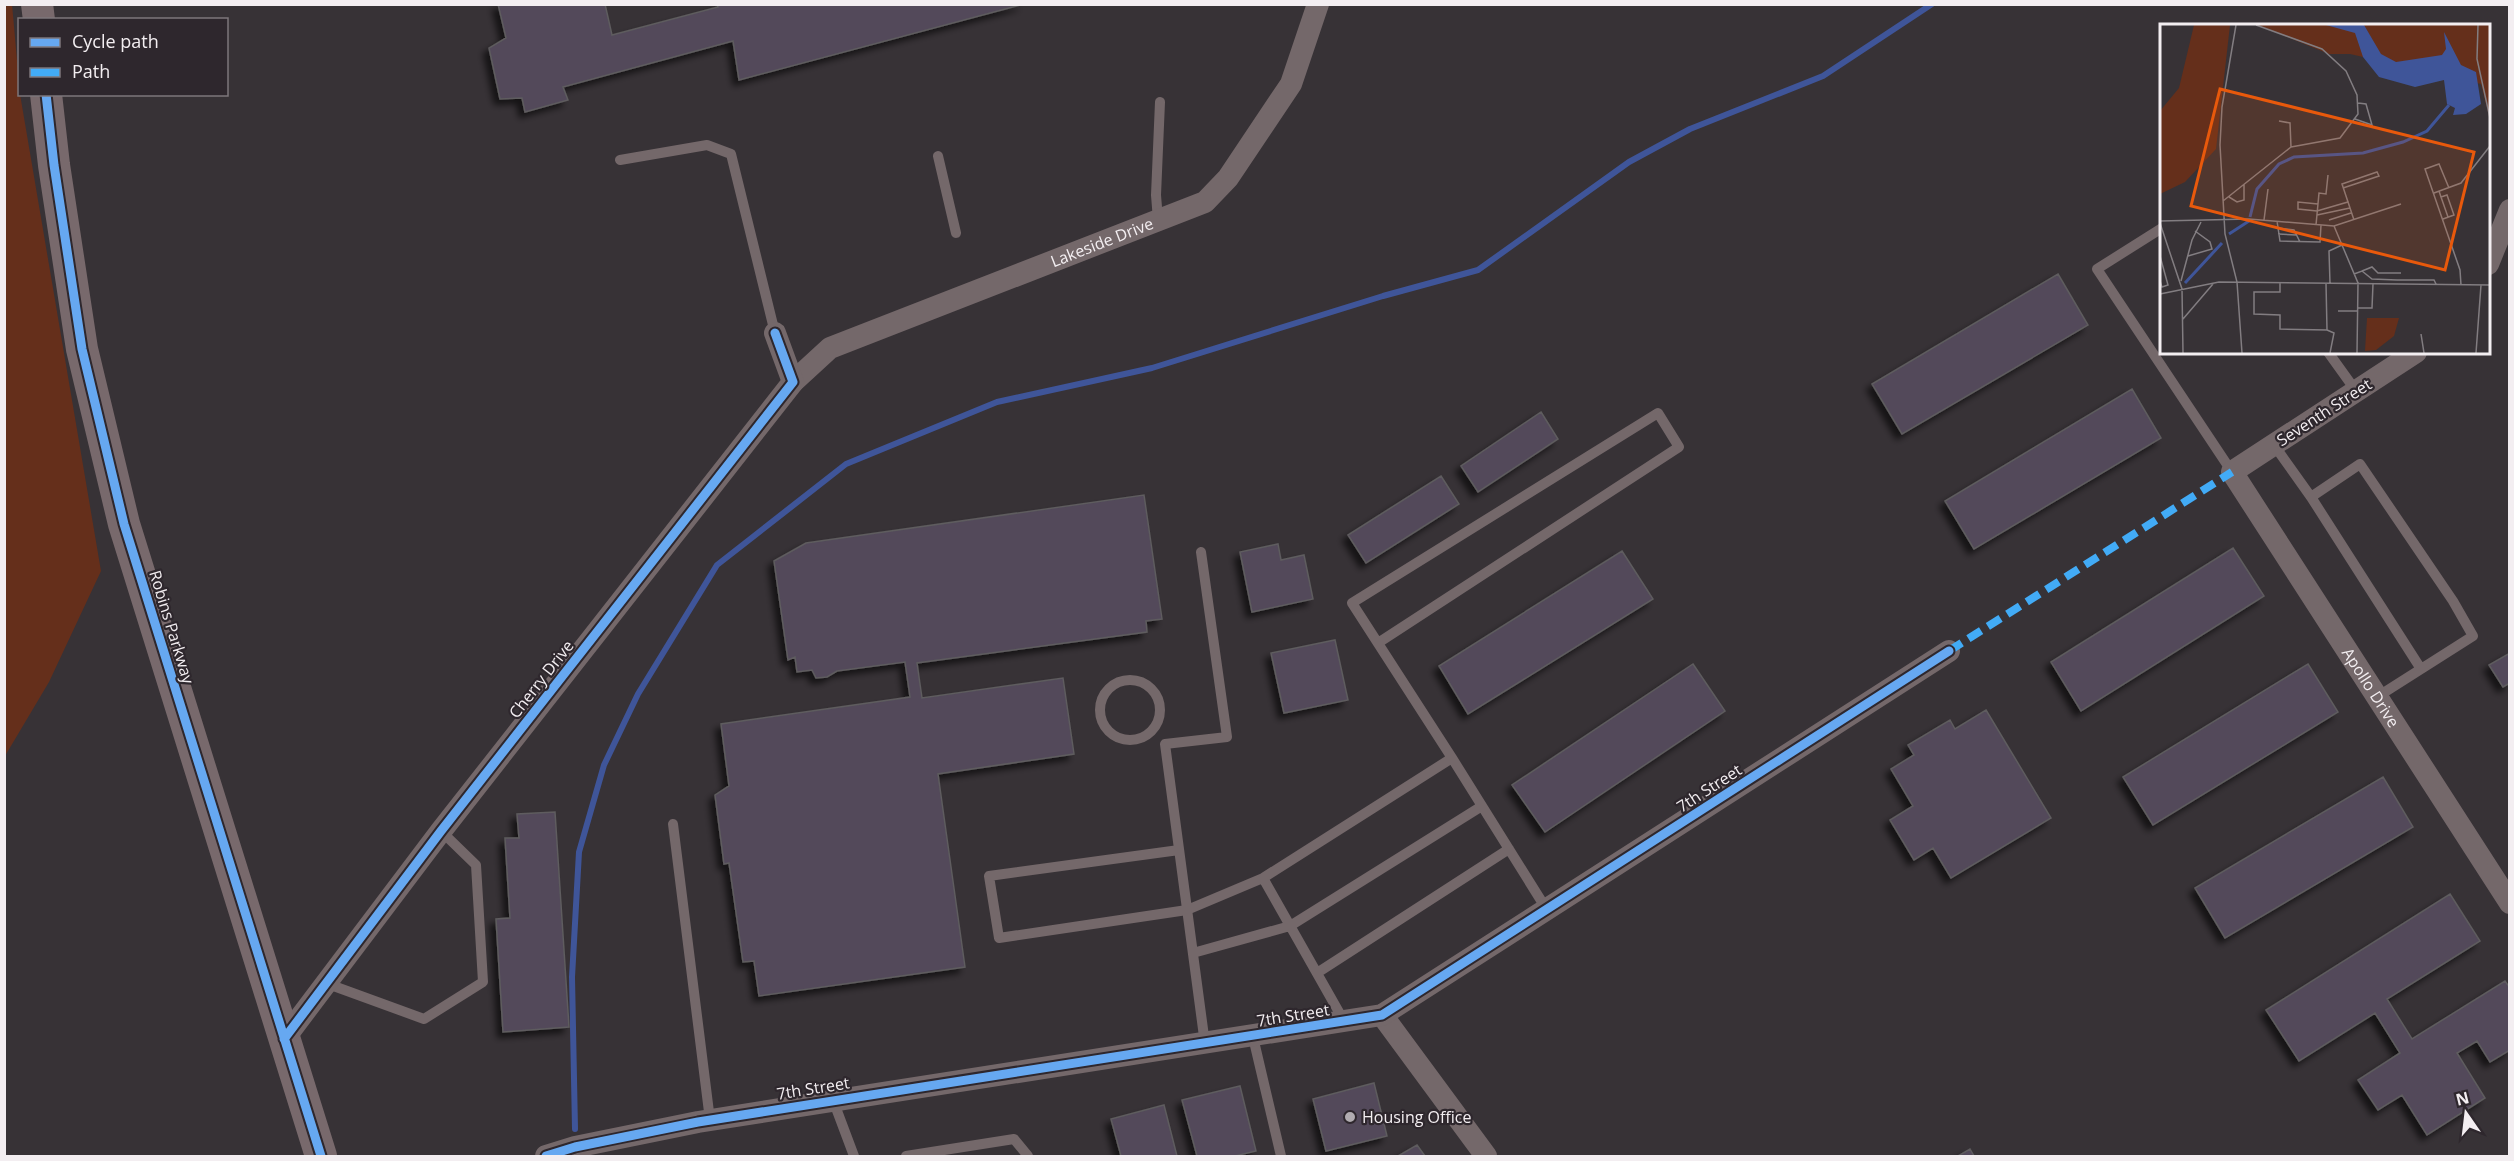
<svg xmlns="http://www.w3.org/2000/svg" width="2514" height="1161" viewBox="0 0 2514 1161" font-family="'Open Sans',sans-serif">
  <defs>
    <filter id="shadow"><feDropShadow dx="-5.5" dy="5.5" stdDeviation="3" flood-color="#0009"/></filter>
  </defs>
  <rect width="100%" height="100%" fill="#373236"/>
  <path fill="#652f1b" d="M12,4L20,94L101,571L49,682L5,756L4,5Z"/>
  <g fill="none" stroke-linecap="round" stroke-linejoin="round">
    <path stroke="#3f5599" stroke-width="6" d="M575,1129L572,977L579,852L604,765L638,694L717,565L846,464L997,402L1152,368L1383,296L1478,270L1629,162L1690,129L1823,76L1932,4"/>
  </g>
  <path fill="#524a5a" stroke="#5e5c5e" stroke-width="1.5" filter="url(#shadow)" d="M498,4H605L612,35L718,7L717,4H1024L739,80L733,41L563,87L568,100L525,112L522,98L500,99L489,48L506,38Z
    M2058,274L2088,325L1902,434L1872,384Z
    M2132,389L2161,438L1974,549L1945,501Z
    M1541,412L1558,439L1478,492L1461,466Z
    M1441,476L1459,504L1366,563L1348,535Z
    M1144,495L1162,619L1146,621L1147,632L917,663L922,698L1063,678L1074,754L938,774L965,967L759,996L754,961L743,962L729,863L724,864L715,795L729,786L721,724L910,697L905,662L837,671L827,677L816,678L812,670L797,672L795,657L788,660L774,561L806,543Z
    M1278,544L1281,560L1304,555L1313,599L1252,612L1240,552Z
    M2233,548L2264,596L2081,711L2051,662Z
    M1622,551L1653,599L1468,714L1439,666Z
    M1335,640L1348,700L1284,713L1271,653Z
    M2510,653V683L2503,687L2489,665Z
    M1693,664L1725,711L1545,832L1512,785Z
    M2308,664L2338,712L2153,825L2123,777Z
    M1986,710L2051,818L1951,878L1933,848L1914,860L1890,820L1913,806L1891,769L1914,755L1908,745L1950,720L1955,729Z
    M2383,777L2413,827L2225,938L2195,888Z
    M555,812L569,1027L503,1032L496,919L510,918L505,838H519L517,814Z
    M2450,894L2480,941L2387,999L2412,1039L2505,981L2510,988V1050L2490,1062L2477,1041L2457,1053L2485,1098L2427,1135L2402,1095L2378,1110L2358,1080L2400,1053L2375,1013L2299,1061L2266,1010Z
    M1374,1083L1387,1136L1326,1151L1313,1099Z
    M1240,1086L1256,1151L1235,1156H1197L1182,1100Z
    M1164,1105L1177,1156H1121L1111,1119Z
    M1417,1145L1425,1156H1398Z
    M1970,1149L1974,1156H1958Z"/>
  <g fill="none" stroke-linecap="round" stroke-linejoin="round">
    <path stroke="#74686a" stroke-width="10" d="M938,156L956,233
      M620,160L707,145L731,154L775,333
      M1158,220L1156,195L1160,102
      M2162,228L2097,269L2232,472
      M2328,352L2356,391
      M2274,445L2311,497L2360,464L2453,601L2473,636L2377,697
      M2311,497L2421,669
      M1201,552L1227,737L1165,744L1205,1044
      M1378,643L1679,447L1658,413L1352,603L1452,758
      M1100 710a30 30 0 1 1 60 0a30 30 0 1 1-60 0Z
      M673,824L710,1120
      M1179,850L989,876L999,938L1187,910L1263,878L1452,758L1547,910
      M1263,878L1344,1021
      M1193,953L1290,926L1482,806
      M1317,973L1509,849
      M328,984L424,1019L483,982L476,865L441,831
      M1253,1037L1281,1156
      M833,1100L854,1156
      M906,1156L1014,1139L1028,1156"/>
    <g stroke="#74686a" stroke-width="22">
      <path d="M2488,264L2510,210"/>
      <path id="s1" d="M2416,352L2232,472L2510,903"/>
      <path id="s2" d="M793,382L830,348L1205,202L1228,178L1291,84L1318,4"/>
      <path d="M1382,1015L1486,1156"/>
      <path d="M284,1039L441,831L793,382L775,333"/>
      <path d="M546,1156L575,1147L698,1122L1382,1015L1949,651"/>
    </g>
    <path stroke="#78696c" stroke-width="32" d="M37,4L39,20
      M46,94L54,165L82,349L124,524L321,1156"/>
    <path stroke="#42abf6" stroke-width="8" stroke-dasharray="15 8" stroke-linecap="butt" d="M1949,651L2232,472"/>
    <g stroke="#2e272d" stroke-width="13">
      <path id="cycleway" d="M46,94L54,165L82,349L124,524L321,1156
        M284,1039L441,831L793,382L775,333
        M546,1156L575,1147L698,1122L1382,1015L1949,651"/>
    </g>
    <use href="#cycleway" stroke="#66a8f1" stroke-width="9"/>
  </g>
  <circle fill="#b1acb0" stroke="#2e272d" stroke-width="2" cx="1350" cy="1117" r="6"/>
  <g text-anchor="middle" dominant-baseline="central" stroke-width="4.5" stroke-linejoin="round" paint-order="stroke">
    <g font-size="16" fill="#f3eef1" stroke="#2e272d">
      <text stroke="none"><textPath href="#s2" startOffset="342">Lakeside Drive</textPath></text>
      <text transform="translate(2324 412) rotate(-33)">Seventh Street</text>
      <text transform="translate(172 627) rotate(73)">Robins Parkway</text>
      <text transform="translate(541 679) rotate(-52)">Cherry Drive</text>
      <text stroke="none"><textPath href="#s1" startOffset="476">Apollo Drive</textPath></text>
      <text transform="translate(1709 788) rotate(-33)">7th Street</text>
      <text transform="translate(1293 1015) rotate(-9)">7th Street</text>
      <text transform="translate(813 1088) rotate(-9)">7th Street</text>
    </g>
    <g font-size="16" fill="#f3eef1" stroke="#2e272d" text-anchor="start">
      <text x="1362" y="1117">Housing Office</text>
    </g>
  </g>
  <g transform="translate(2160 24)">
    <rect width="330" height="330" fill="#373236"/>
    <path d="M34,1H70L56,125L25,158L0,170V87L19,64ZM98,1H330V96L321,60L190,30H169ZM207,294H239L234,312L216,326L205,327Z" fill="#652f1b"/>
    <path d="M166,1H204L221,30L236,38L282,31L286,25L284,8L301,41L316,48L321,80L306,90L293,91L295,84L287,80L284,56L255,63L219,53L203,33L195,9Z" fill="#3f5599"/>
    <path fill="none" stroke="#3f5599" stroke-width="3" d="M90,193L97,165L119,140L134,133L203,129L243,118L267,107L289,81M69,210L89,197M25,259L62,219"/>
    <path fill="none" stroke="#827d81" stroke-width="1.5" d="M76,1L62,83L60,121L65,210L77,258L82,329M96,1L162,25L186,47L197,71L198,90L180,114L131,123M318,1L317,35L330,94M195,95L212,101L206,80L198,79M183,164L219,152L217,148L182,160L188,178M289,164L279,140L265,145L300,246L301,261M279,167L281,173L287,171L294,191L283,195M274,169L301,159L330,122M69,173L77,178L84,176V160M281,173L288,193M63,177L131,123L130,99L119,97M158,180L138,178V185L157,187L188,178L194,196M157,191L190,184M104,196L108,165M169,196L191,189M0,197L89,195L174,202L241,180M117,197L120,217L160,218L161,201M0,199L22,265L23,329M156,201L159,169L166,170L168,151M174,202L198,259L197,329M117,204L134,206L140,218M118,210L136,211M0,232L8,261L2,263L0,257M28,232L52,225L50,218L35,207M202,247L212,243L218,249H241M194,250L202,247L212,255L237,256M237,256H274L276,260M21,257L32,216L41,198M120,259V268H94V290L120,291V305L167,306L166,259M170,259L169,227L182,221M0,270L59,258L330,261M198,284H212L213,260M178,287H198M23,295L53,260M167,306L174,309L170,329M261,310L264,329M316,329L321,261"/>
    <path fill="#e8590c" fill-opacity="0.15" stroke="#e8590c" stroke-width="3" d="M60,65L314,128L285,246L31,182Z"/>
    <rect width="330" height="330" fill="none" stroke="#f3eef1" stroke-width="3"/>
  </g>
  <rect width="2514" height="1161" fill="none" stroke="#f3eef1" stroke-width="12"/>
  <rect x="18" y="18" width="210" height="78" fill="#2e272d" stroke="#7d777b" stroke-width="1.5"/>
  <rect x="30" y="38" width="30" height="9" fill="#66a8f1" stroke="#7d777b" stroke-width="1.5"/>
  <text x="72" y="48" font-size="18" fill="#f3eef1">Cycle path</text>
  <rect x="30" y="68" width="30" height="9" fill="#42abf6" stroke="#7d777b" stroke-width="1.5"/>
  <text x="72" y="78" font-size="18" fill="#f3eef1">Path</text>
  <g transform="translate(2466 1113) rotate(346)" stroke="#2e272d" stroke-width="4.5" paint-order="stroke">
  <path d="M0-4.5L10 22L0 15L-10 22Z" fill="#f3eef1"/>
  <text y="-9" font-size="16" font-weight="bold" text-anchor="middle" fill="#f3eef1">N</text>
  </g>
</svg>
